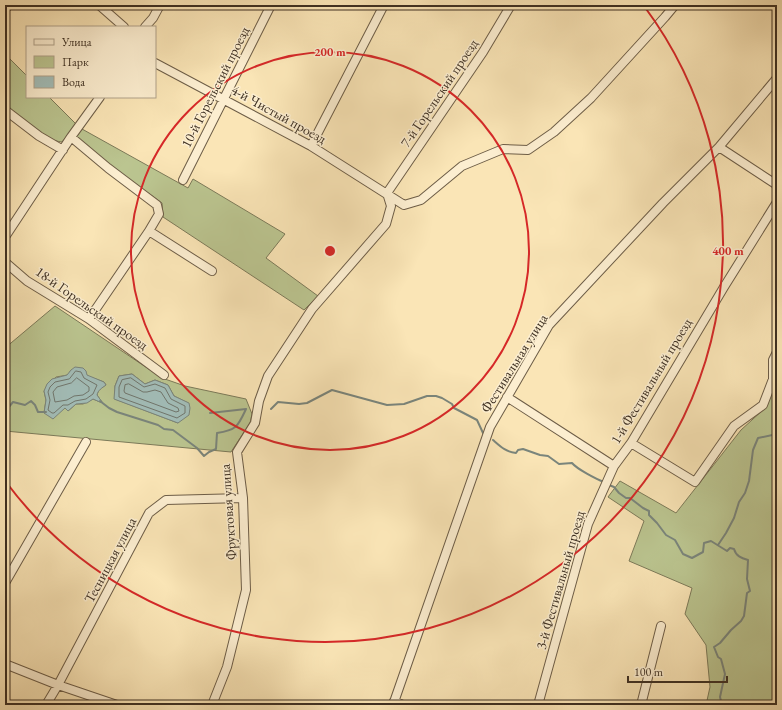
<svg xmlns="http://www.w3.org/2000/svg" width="782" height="710" viewBox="0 0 782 710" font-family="'EB Garamond',serif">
  <rect width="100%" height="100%" fill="#fae5b6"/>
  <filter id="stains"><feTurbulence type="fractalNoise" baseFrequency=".005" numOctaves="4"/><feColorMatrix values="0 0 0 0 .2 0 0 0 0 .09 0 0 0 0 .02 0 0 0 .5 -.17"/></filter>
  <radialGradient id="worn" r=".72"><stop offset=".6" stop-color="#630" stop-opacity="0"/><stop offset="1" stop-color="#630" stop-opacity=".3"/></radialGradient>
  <path fill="#bbc590" stroke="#7c7a59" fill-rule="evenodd" d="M5,54L27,76V97H49L76,124L62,142C42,140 20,117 5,105Z
    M82,129L188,188L193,179L285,234L266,258L318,296L304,310L163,217L162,203L109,165L76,137Z
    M55,306L162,378L185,386L246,399L252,414L250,423L231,452L5,431V348ZM71,370L104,382L106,385C101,388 98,390 97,395L102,402H100L93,399L83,404H76L68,411L65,408L44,413L46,400L44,391L56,377L68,375ZM132,374L145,384L155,380L168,385L174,396L188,403L178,423L115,399V386L119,376Z
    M777,381V705H706L710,687L706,645L685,614L692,588L629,561L644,521L608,497L620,481L676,513L741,430L764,409Z"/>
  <path fill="#a2bdb8" stroke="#7a857c" d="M75,367L83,368L86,371L87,375L104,382L106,385C102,388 98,390 97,395L102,402H100L93,399L87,403L76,404L68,411L65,408L53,419L44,413L46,400L44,391L47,384L52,379L67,375L71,370Z
    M132,374L145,384L155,380L168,385L174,396L189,403L190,408L189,415L178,423L114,399L115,386L119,376Z"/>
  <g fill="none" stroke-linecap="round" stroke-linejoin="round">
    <path stroke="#70766d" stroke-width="1" d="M76,371L81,372L84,378L97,385L93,394L86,399L75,401L68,405H63L54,413H52L48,410L50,400L48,392L50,387L55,382L69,379Z
      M77,378L89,387V391L83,395L74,396L67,400L55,402L53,392L57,387L71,383Z
      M131,378L144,387L155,384L165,388L171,399L185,406V413L177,418L119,397V387L122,380Z
      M129,384L143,392H147L155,390L161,392L168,403L178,408L179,411L176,412L125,393L124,391L125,385Z"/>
    <path stroke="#7a857c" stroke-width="2" d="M100,401L109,408L117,412L158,425L164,429L173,430L197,448L204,456L209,452L216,449L217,433C237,430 238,426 246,409
      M271,409L278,402L299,404L307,403L332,390L387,405L404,404L427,396H436L442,398L452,404L454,408L477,420L483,433
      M210,413L246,409
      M5,418L8,416V408L13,402L25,405L31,401L35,405L38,412H46
      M493,440C501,447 506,452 516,453L518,450L523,449L540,455L548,456L559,464L572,463C577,469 596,479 604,482
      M609,485L614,487L619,493L626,498H630L643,508L649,511V515L657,523L666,535L675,540L683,554L692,558L703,552L704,543L711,541L727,551L730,548L734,549C736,556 741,558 748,560L747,579L750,591L747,593L744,616L741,621L731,630L720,643L714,647L718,657L721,659L725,674L720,697L722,705
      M718,545L726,533L734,518L739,502L745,493L749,481L753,450L758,438L777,434"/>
    <g stroke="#6d5d47" stroke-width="10">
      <path id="minor" d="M99,5L124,27
        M5,9L9,5
        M145,27L153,18L160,5
        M155,63L311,146L404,205L421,200L462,166L503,149L528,150L554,132L591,98L665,17L675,5
        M5,110L39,136L63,150
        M71,137L108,168L157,205L159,214L149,231L212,271
        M311,146L384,5
        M719,147L777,185
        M183,180L271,5
        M387,193L483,52L511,5
        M5,237L71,137L100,97
        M5,262L27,281L89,319L164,375
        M89,319L149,231
        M507,397L614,466
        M631,443L695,482L734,426L763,405L773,379V360L777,352
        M5,583L86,442
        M5,664L58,685L117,705
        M394,701L403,705
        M46,705L58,685L149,513L166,500L243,498
        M212,705L227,667L246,590L243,498L237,452L255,423L259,401L268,376L312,309L386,224L391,206L387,193
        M393,705L490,427L549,325L663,203L719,147L777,78
        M538,705L588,524L614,466L631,443L724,287L777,202
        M641,705L661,626"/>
    </g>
    <use href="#minor" stroke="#fceed0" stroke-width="8"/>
  </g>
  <g fill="none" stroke="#d62828" stroke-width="2">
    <circle cx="330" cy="251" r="199"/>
    <path d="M644 6A398 398 0 1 1 6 482"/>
  </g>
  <g text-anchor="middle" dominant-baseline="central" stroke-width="3" stroke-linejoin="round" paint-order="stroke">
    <g font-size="14" fill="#3e3022" stroke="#fceed0">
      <text transform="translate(215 87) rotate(-63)">10-й Горельский проезд</text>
      <text transform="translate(439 93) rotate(-56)">7-й Горельский проезд</text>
      <text transform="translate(279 114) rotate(29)">4-й Чистый проезд</text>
      <text transform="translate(92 308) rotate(35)">18-й Горельский проезд</text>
      <text transform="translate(514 363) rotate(-58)">Фестивальная улица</text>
      <text transform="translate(651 381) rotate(-59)">1-й Фестивальный проезд</text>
      <text transform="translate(228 512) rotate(-94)">Фруктовая улица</text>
      <text transform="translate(110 560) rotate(-62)">Тесницкая улица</text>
      <text transform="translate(560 580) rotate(-74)">3-й Фестивальный проезд</text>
    </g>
  </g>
  <circle cx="330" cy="251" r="6" fill="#d62828" stroke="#fceed0" stroke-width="2"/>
  <g font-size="12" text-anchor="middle" font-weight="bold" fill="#d62828" stroke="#fceed0" stroke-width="3" stroke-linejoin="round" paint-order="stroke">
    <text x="330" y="56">200 m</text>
    <text x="728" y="255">400 m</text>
  </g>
  <rect width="782" height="710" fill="none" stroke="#fae5b6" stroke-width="20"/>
  <rect x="6" y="6" width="770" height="698" fill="none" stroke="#3e3022" stroke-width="2"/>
  <rect x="10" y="10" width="762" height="690" fill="none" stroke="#3e3022"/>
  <rect x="26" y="26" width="130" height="72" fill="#fceed0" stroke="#b0a28a"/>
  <rect x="34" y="39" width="20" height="6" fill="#fceed0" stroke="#b0a28a"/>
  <text x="62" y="46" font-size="12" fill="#3e3022">Улица</text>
  <rect x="34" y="56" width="20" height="12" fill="#bbc590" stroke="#b0a28a"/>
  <text x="62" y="66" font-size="12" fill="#3e3022">Парк</text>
  <rect x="34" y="76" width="20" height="12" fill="#a2bdb8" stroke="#b0a28a"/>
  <text x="62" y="86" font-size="12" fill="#3e3022">Вода</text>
  <path d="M628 676v6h99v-6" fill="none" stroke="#3e3022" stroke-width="2"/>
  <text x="634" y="676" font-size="12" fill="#3e3022" stroke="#fceed0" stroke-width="3" paint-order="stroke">100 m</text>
  <rect width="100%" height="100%" filter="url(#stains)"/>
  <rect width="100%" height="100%" fill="url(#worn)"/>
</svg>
